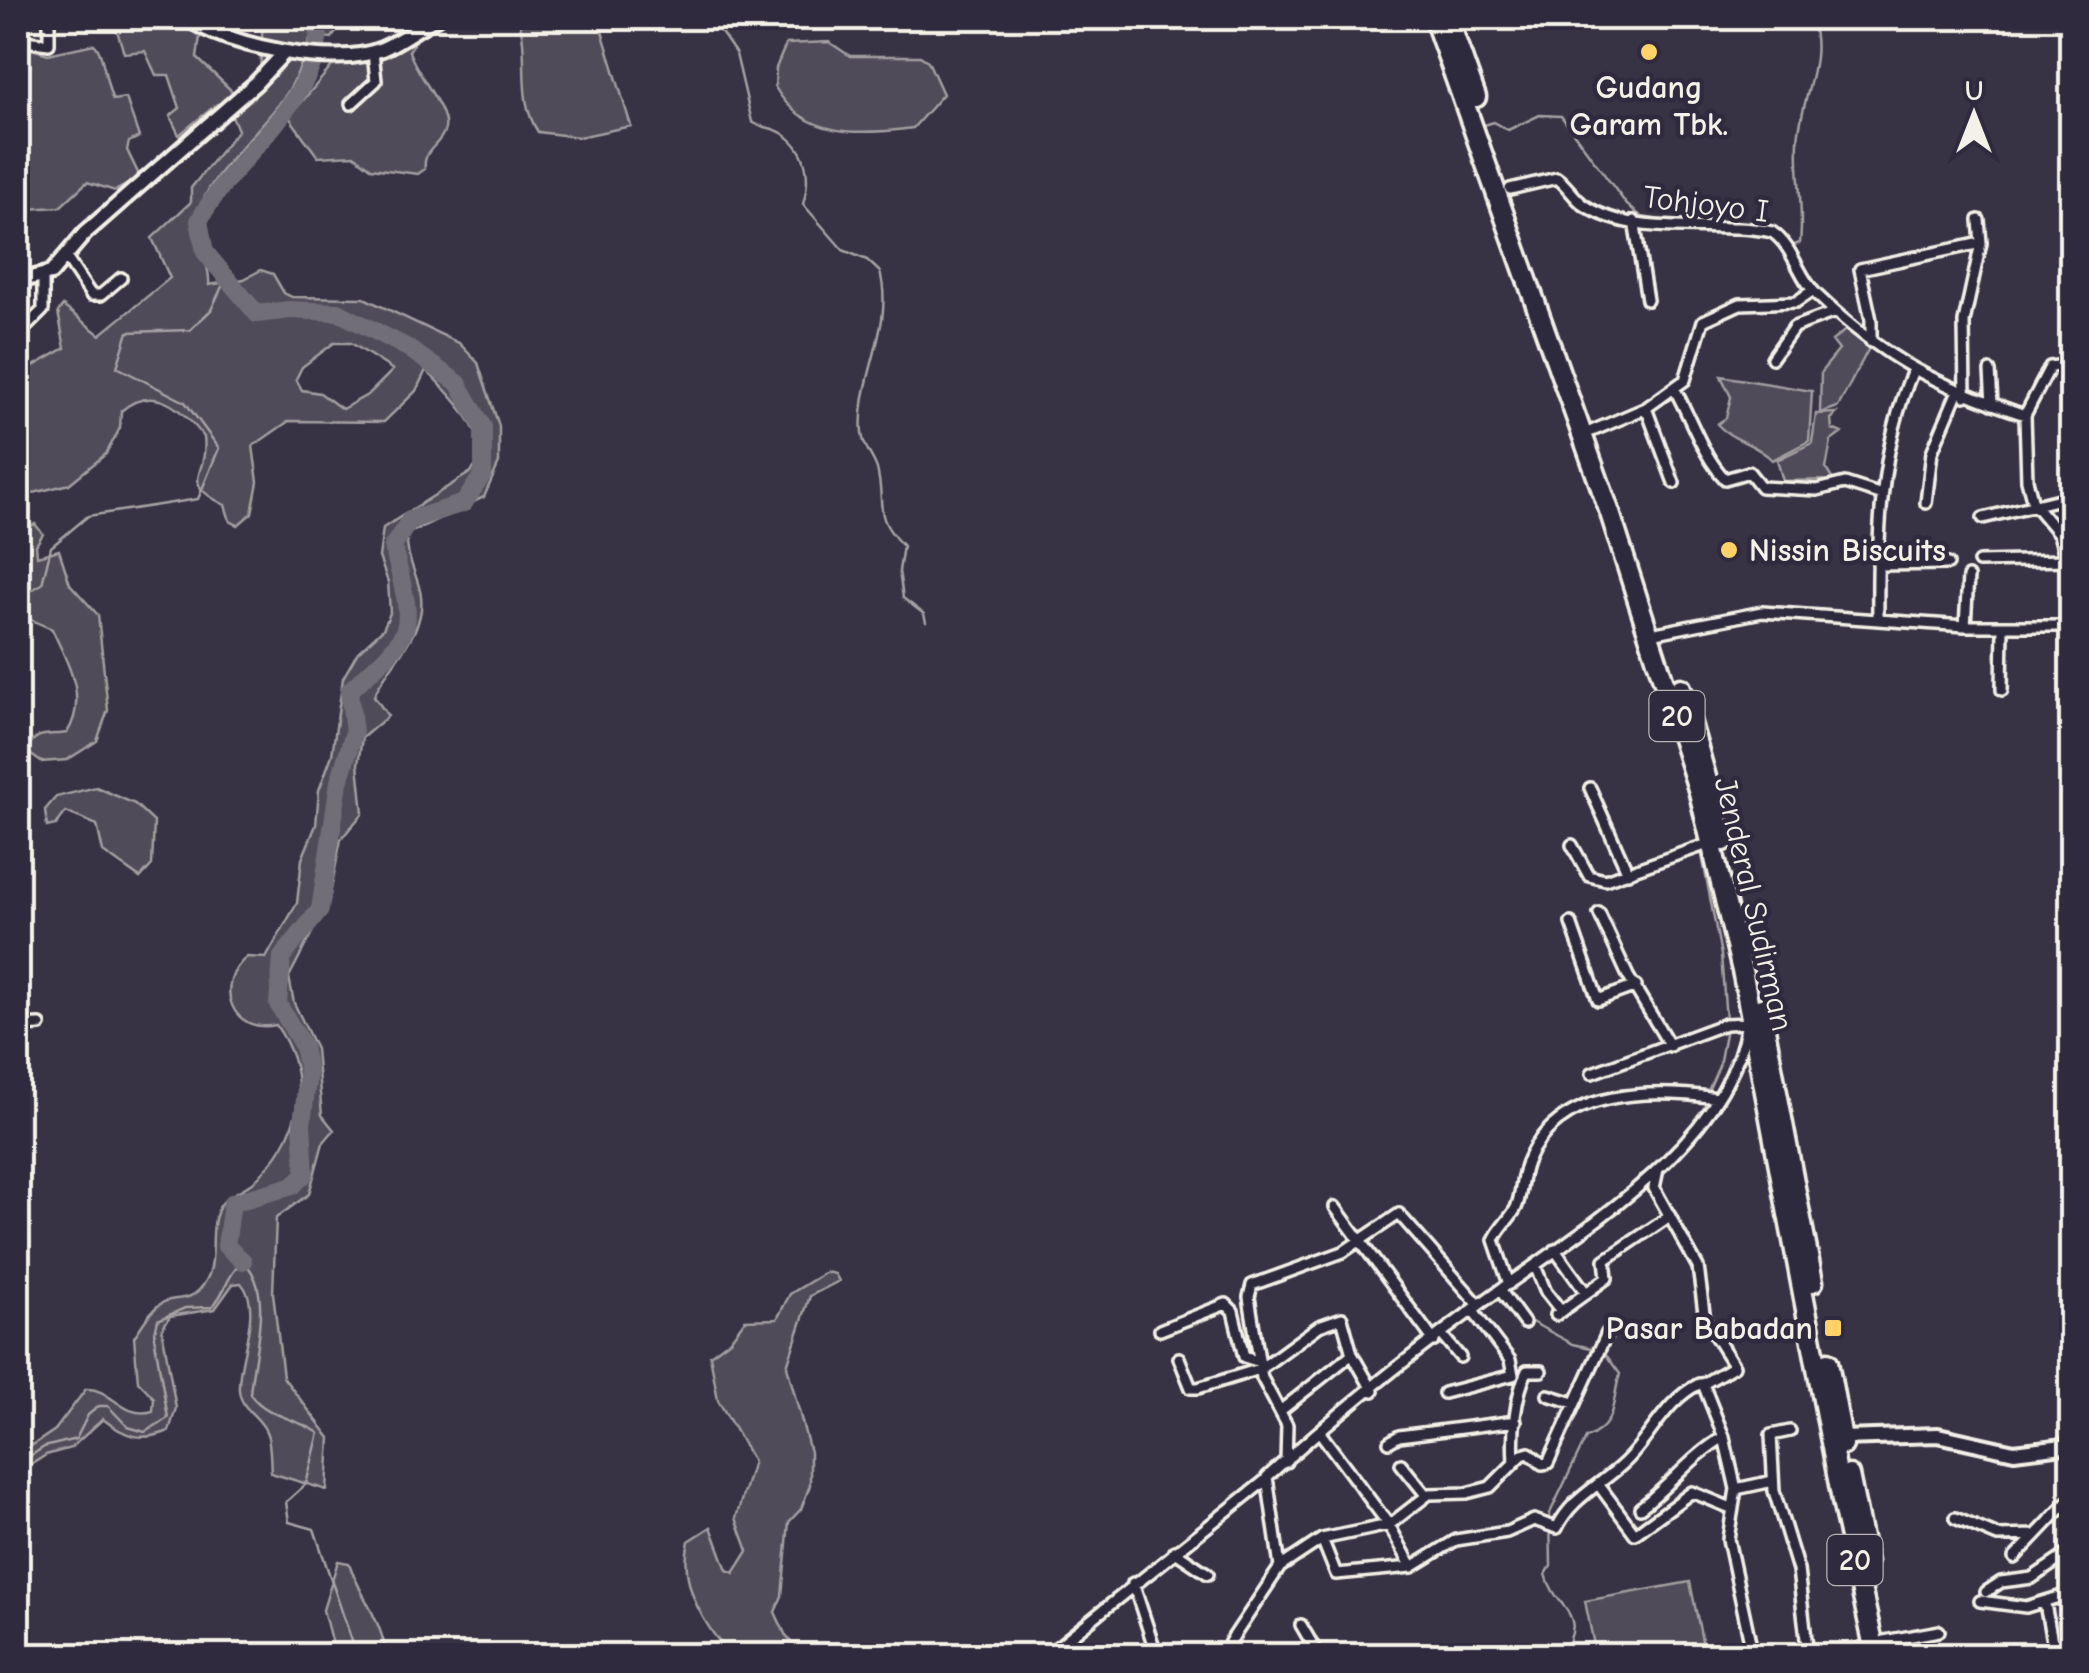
<svg xmlns="http://www.w3.org/2000/svg" width="2089" height="1673" viewBox="0 0 2089 1673" font-family="'Comic Neue',sans-serif">
  <rect width="100%" height="100%" fill="#373244"/>
  <filter id="ink" filterUnits="userSpaceOnUse"><feTurbulence type="fractalNoise" baseFrequency=".01" numOctaves="2"/><feDisplacementMap in="SourceGraphic" scale="20" xChannelSelector="R" yChannelSelector="G"/><feConvolveMatrix kernelMatrix="1 2 1 2 8 2 1 2 1" color-interpolation-filters="sRGB"/></filter>
  <g filter="url(#ink)">
    <path fill="#504b59" stroke="#a29ea0" stroke-width="2.5" fill-rule="evenodd" d="M132,18H188V26L200,36L197,58L233,92L260,72L263,18H345L332,38L311,36C305,55 298,76 287,93C264,129 205,175 197,218C192,243 211,261 209,285L244,279L261,270L273,274L284,293L292,297L364,298L459,343L478,363L499,426V463L484,497L407,534C405,558 418,574 421,596C426,635 388,663 374,696L388,716L362,738L358,764L363,813L341,839L329,900L289,977L294,1003L316,1049L322,1115L334,1130L323,1143L309,1194L276,1218L273,1293L283,1377L330,1438L327,1490L271,1473C270,1461 271,1445 267,1434C261,1416 241,1411 239,1390C237,1359 264,1308 241,1283L233,1284L215,1309L170,1316L162,1329L176,1408L169,1431C142,1442 125,1437 103,1419L71,1448L46,1455L18,1473V1455L55,1430L86,1389C111,1387 122,1420 153,1411L154,1398L138,1381L134,1337C142,1326 151,1308 164,1302C176,1296 188,1302 199,1290C222,1266 206,1237 218,1210C224,1195 241,1192 253,1182C301,1138 314,1080 276,1025C231,1035 213,984 247,957L266,958L297,903L302,859L316,825L319,790L332,755L343,678L358,652L383,629L390,613L388,582L379,557L383,528L471,472L481,459C483,426 448,392 426,370L416,391L384,422L289,421L253,446L258,482L252,513L238,525L230,521L225,505C177,481 209,477 204,437C183,410 155,382 121,411L120,428L106,454L69,484L18,497V375L65,348L58,312L63,306L100,335L170,278L152,238L191,202V188L238,130L232,116L217,104L179,135L170,116L180,108L169,75H156L145,51L124,53L115,24ZM334,343H351L393,370L369,394L342,409L320,393L302,390L296,379L302,367Z
      M518,18H598L631,126L579,137L538,132C515,96 531,56 518,18Z
      M418,36L409,51C416,74 449,110 445,129C441,146 422,149 425,169L418,174L371,168L354,155L318,157L289,117L332,66Z
      M829,42L850,56H920L928,61L943,94L913,128C862,135 804,139 775,87L776,68L786,44Z
      M94,44C104,52 105,84 113,100L126,98L139,137L129,142L127,150L140,177L115,191L87,182L60,207L27,209L24,189L18,184V45L48,54Z
      M1848,328L1869,348L1838,407L1820,413L1821,372L1839,350L1832,341Z
      M1721,376L1812,391L1809,441L1772,460C1756,443 1732,441 1717,424L1726,418L1731,397Z
      M1837,413L1831,419L1832,429L1842,433L1831,441L1826,469L1833,480L1783,481L1777,460L1812,443L1816,414Z
      M35,524L43,534L36,545L37,556L59,550L70,584L98,615L108,710L97,741L67,760L41,762L27,752C32,730 49,736 67,733C89,697 67,662 52,629L18,614V534Z
      M96,787L135,804L154,822L152,865L140,878L103,852L97,825L66,812L56,825L47,827L45,810L56,797Z
      M826,1272L835,1274L839,1281L810,1296L787,1366L810,1452V1485L801,1509L789,1522L782,1596L775,1612L786,1636L802,1655H730C704,1625 678,1584 689,1541L711,1527L727,1570L734,1573L748,1551L736,1518L753,1461L718,1400L710,1355L730,1340L745,1320L777,1319L790,1294Z
      M338,1561L349,1563C360,1596 382,1620 386,1655H335L323,1610Z
      M1690,1582L1705,1655H1596L1585,1601Z"/>
    <g fill="none" stroke-linecap="round" stroke-linejoin="round">
      <path stroke="#a6a2a4" stroke-width="2.5" d="M711,18L736,54L752,122C761,128 773,127 782,133C808,149 811,178 803,204L843,250L867,260L880,272C895,326 857,379 862,433C863,447 873,456 877,469C886,505 872,515 903,546L899,571L903,598L924,614L926,622
        M1481,126L1494,122L1508,130L1540,115L1561,116L1627,205L1642,217L1681,223
        M1471,147L1528,310
        M1739,224L1772,227L1779,232
        M1791,246L1800,243C1804,208 1796,175 1798,141C1800,102 1827,56 1810,18
        M1570,425L1642,641
        M18,598L42,584L51,547L88,516L198,499L219,448L185,402L117,367L128,332L190,330L211,310L226,278
        M1674,743L1700,842
        M1701,850L1721,955L1726,1020
        M1672,1090L1708,1091L1719,1066L1726,1028
        M1579,1104L1595,1099
        M1526,1319L1573,1344L1596,1349
        M18,1464L44,1447L76,1439L88,1415L99,1406H108L128,1427L145,1432L168,1418L154,1336L158,1320L185,1308L212,1307C226,1292 227,1275 243,1261C275,1290 253,1353 250,1394C268,1418 295,1417 319,1433L306,1484L286,1502L289,1522L314,1529L357,1656
        M1561,1656C1591,1611 1555,1611 1546,1574L1551,1566L1550,1513L1586,1438C1618,1425 1611,1402 1620,1374L1604,1352"/>
      <path stroke="#726e77" stroke-width="18" d="M243,1261L226,1246L232,1203L292,1186L305,1174L302,1125L308,1072L303,1046L278,1004L282,957L320,910L339,782L354,732L349,691C418,628 415,635 393,546L410,520L464,503L483,474V427L458,383L408,348L338,312L289,310L257,314L205,252L199,221C233,156 328,95 318,18"/>
      <g stroke="#f4f1e8" stroke-width="16">
        <path id="street" d="M1112,18L1113,20
          M18,53L24,41L49,44V18
          M351,104L376,81L373,52
          M1510,189L1557,178C1567,185 1574,198 1584,205C1637,240 1715,220 1772,232C1794,247 1798,277 1817,295C1885,360 1938,386 2025,415
          M1634,221L1647,300
          M65,256L91,295H101L121,278
          M27,326L43,310V277
          M1871,342V320L1860,269L1981,243
          M1772,358L1794,327L1835,312
          M2072,364L2050,367L2025,415L2027,480L2033,503L2059,534L2072,583
          M1990,371L1992,404
          M1674,388C1691,418 1702,455 1725,479L1749,472L1761,487L1817,490L1845,483L1882,495
          M1965,396L1964,322L1981,243L1979,220
          M1646,408L1674,483
          M1592,431L1646,408L1685,380L1703,321L1740,304L1796,302L1812,291
          M1926,503L1932,452L1957,393
          M1983,518L2072,496
          M1979,562L2067,560
          M1878,565L1948,564
          M1878,618C1877,534 1880,449 1913,370
          M1965,626L1968,577
          M1651,634L1762,612L1965,626H2072
          M2002,690L2003,627
          M1590,788L1628,873
          M1572,845L1589,876L1605,880L1711,843
          M1599,913L1628,976L1670,1046
          M1571,923L1598,1000L1636,986
          M18,1026L40,1025
          M1592,1073L1725,1024L1747,1023
          M1658,1169L1654,1188L1698,1267L1705,1320L1734,1366L1703,1384
          M1335,1207L1434,1341
          M1555,1250L1586,1293
          M1535,1266L1546,1292L1561,1311
          M1509,1284L1494,1240C1499,1228 1510,1219 1516,1208C1522,1194 1521,1177 1527,1162C1558,1087 1652,1089 1718,1098
          M1500,1290L1524,1323
          M1556,1315L1607,1278L1605,1260L1670,1216
          M1160,1330L1226,1304L1233,1311L1244,1357L1260,1362
          M1442,1335L1460,1357
          M1179,1358L1191,1388H1198L1260,1369L1319,1326L1342,1318L1352,1354L1373,1391
          M1444,1393L1513,1375L1510,1360L1472,1310
          M1548,1395L1574,1403
          M1280,1411L1352,1354
          M1321,1434L1389,1525L1412,1567L1456,1540L1507,1532L1534,1520L1557,1528C1571,1498 1601,1485 1624,1463C1651,1438 1664,1401 1699,1384H1703L1724,1437L1736,1489
          M1389,1442L1399,1436L1516,1421
          M1514,1461C1512,1433 1515,1396 1527,1371H1541
          M1286,1462L1287,1425L1262,1378L1249,1297L1252,1285L1343,1252L1399,1214L1479,1305
          M1401,1464L1426,1495
          M1598,1484L1635,1534L1692,1492L1731,1508
          M1640,1508C1671,1485 1691,1456 1724,1437
          M1955,1518L1998,1536L2036,1535
          M1322,1539L1336,1574L1412,1567
          M1174,1551L1208,1574
          M2014,1558L2072,1497
          M1280,1567L1322,1539L1389,1525L1429,1494L1467,1493L1490,1487L1522,1455L1529,1453L1542,1464L1548,1463L1607,1333
          M1133,1583L1157,1656
          M1986,1592L2001,1582L2032,1578L2072,1551
          M1980,1601L2026,1607L2072,1593
          M1301,1625L1319,1656
          M1884,1641L1939,1631
          M2054,1644L2072,1639
          M2005,1652H2054L2045,1604
          M1046,1656L1267,1479
          M1230,1656V1642L1280,1567L1267,1477C1332,1418 1404,1360 1475,1308C1568,1238 1730,1148 1747,1022
          M1753,1656L1728,1539L1736,1489L1773,1481
          M1782,1656L1803,1653L1807,1647L1798,1570L1774,1491L1771,1435L1790,1431
          M1830,1656L1873,1645"/>
      </g>
      <g stroke="#f4f1e8" stroke-width="20">
        <path id="secondary" d="M187,18C227,46 336,69 382,49C401,41 418,27 436,18
          M18,281L51,273L85,233L256,83L285,52
          M1842,1438L1938,1435L2014,1452L2072,1445"/>
      </g>
      <g stroke="#f4f1e8" stroke-width="25">
        <path id="highway" d="M1434,18L1610,513L1699,792L1743,975L1843,1506L1876,1656
          M1448,18L1476,97
          M1681,688L1724,841
          M1761,1008L1813,1282
          M1828,1362L1843,1445
          M1849,1475L1867,1562"/>
      </g>
      <use href="#street" stroke="#2f2a3d" stroke-width="9"/>
      <use href="#secondary" stroke="#2f2a3d" stroke-width="12"/>
      <use href="#highway" stroke="#2f2a3d" stroke-width="18"/>
    </g>
  </g>
  <g fill="#ffd166" stroke="#2f2a3d" stroke-width="4">
    <circle cx="1649" cy="52" r="10"/>
    <circle cx="1729" cy="550" r="10"/>
    <rect x="1823" y="1318" width="20" height="20" rx="5"/>
  </g>
  <g text-anchor="middle" dominant-baseline="central" stroke-width="9" stroke-linejoin="round" paint-order="stroke">
    <g fill="#2f2a3d" stroke="#b9b5b5" stroke-width="2.5">
      <rect x="1649.5" y="691" width="55" height="50" rx="8"/>
      <rect x="1827.5" y="1535" width="55" height="50" rx="8"/>
    </g>
    <g font-size="30" font-weight="bold" fill="#f4f1e8">
      <text x="1677" y="716">20</text>
      <text x="1855" y="1560">20</text>
    </g>
    <g font-size="32" font-weight="bold" fill="#f4f1e8" stroke="#2f2a3d">
      <text x="1649" y="87">Gudang<tspan x="1649" dy="37">Garam Tbk.</tspan></text>
      <text x="1749" y="550" text-anchor="start">Nissin Biscuits</text>
      <text x="1813" y="1328" text-anchor="end">Pasar Babadan</text>
    </g>
    <g font-size="32" fill="#f4f1e8" stroke="#2f2a3d">
      <text transform="translate(1706 204) rotate(7)">Tohjoyo I</text>
      <text transform="translate(1754 904) rotate(77)">Jenderal Sudirman</text>
    </g>
  </g>
  <rect width="2089" height="1673" fill="none" stroke="#2f2a3d" stroke-width="60"/>
  <rect x="30" y="30" width="2029" height="1613" fill="none" stroke="#f4f1e8" stroke-width="4" filter="url(#ink)"/>
  <g transform="translate(1974 115)" stroke="#2f2a3d" stroke-width="8" paint-order="stroke">
  <path d="M0-8L18 38L0 25L-18 38Z" fill="#f4f1e8"/>
  <text y="-15" font-size="28" font-weight="bold" text-anchor="middle" fill="#f4f1e8">U</text>
  </g>
</svg>
